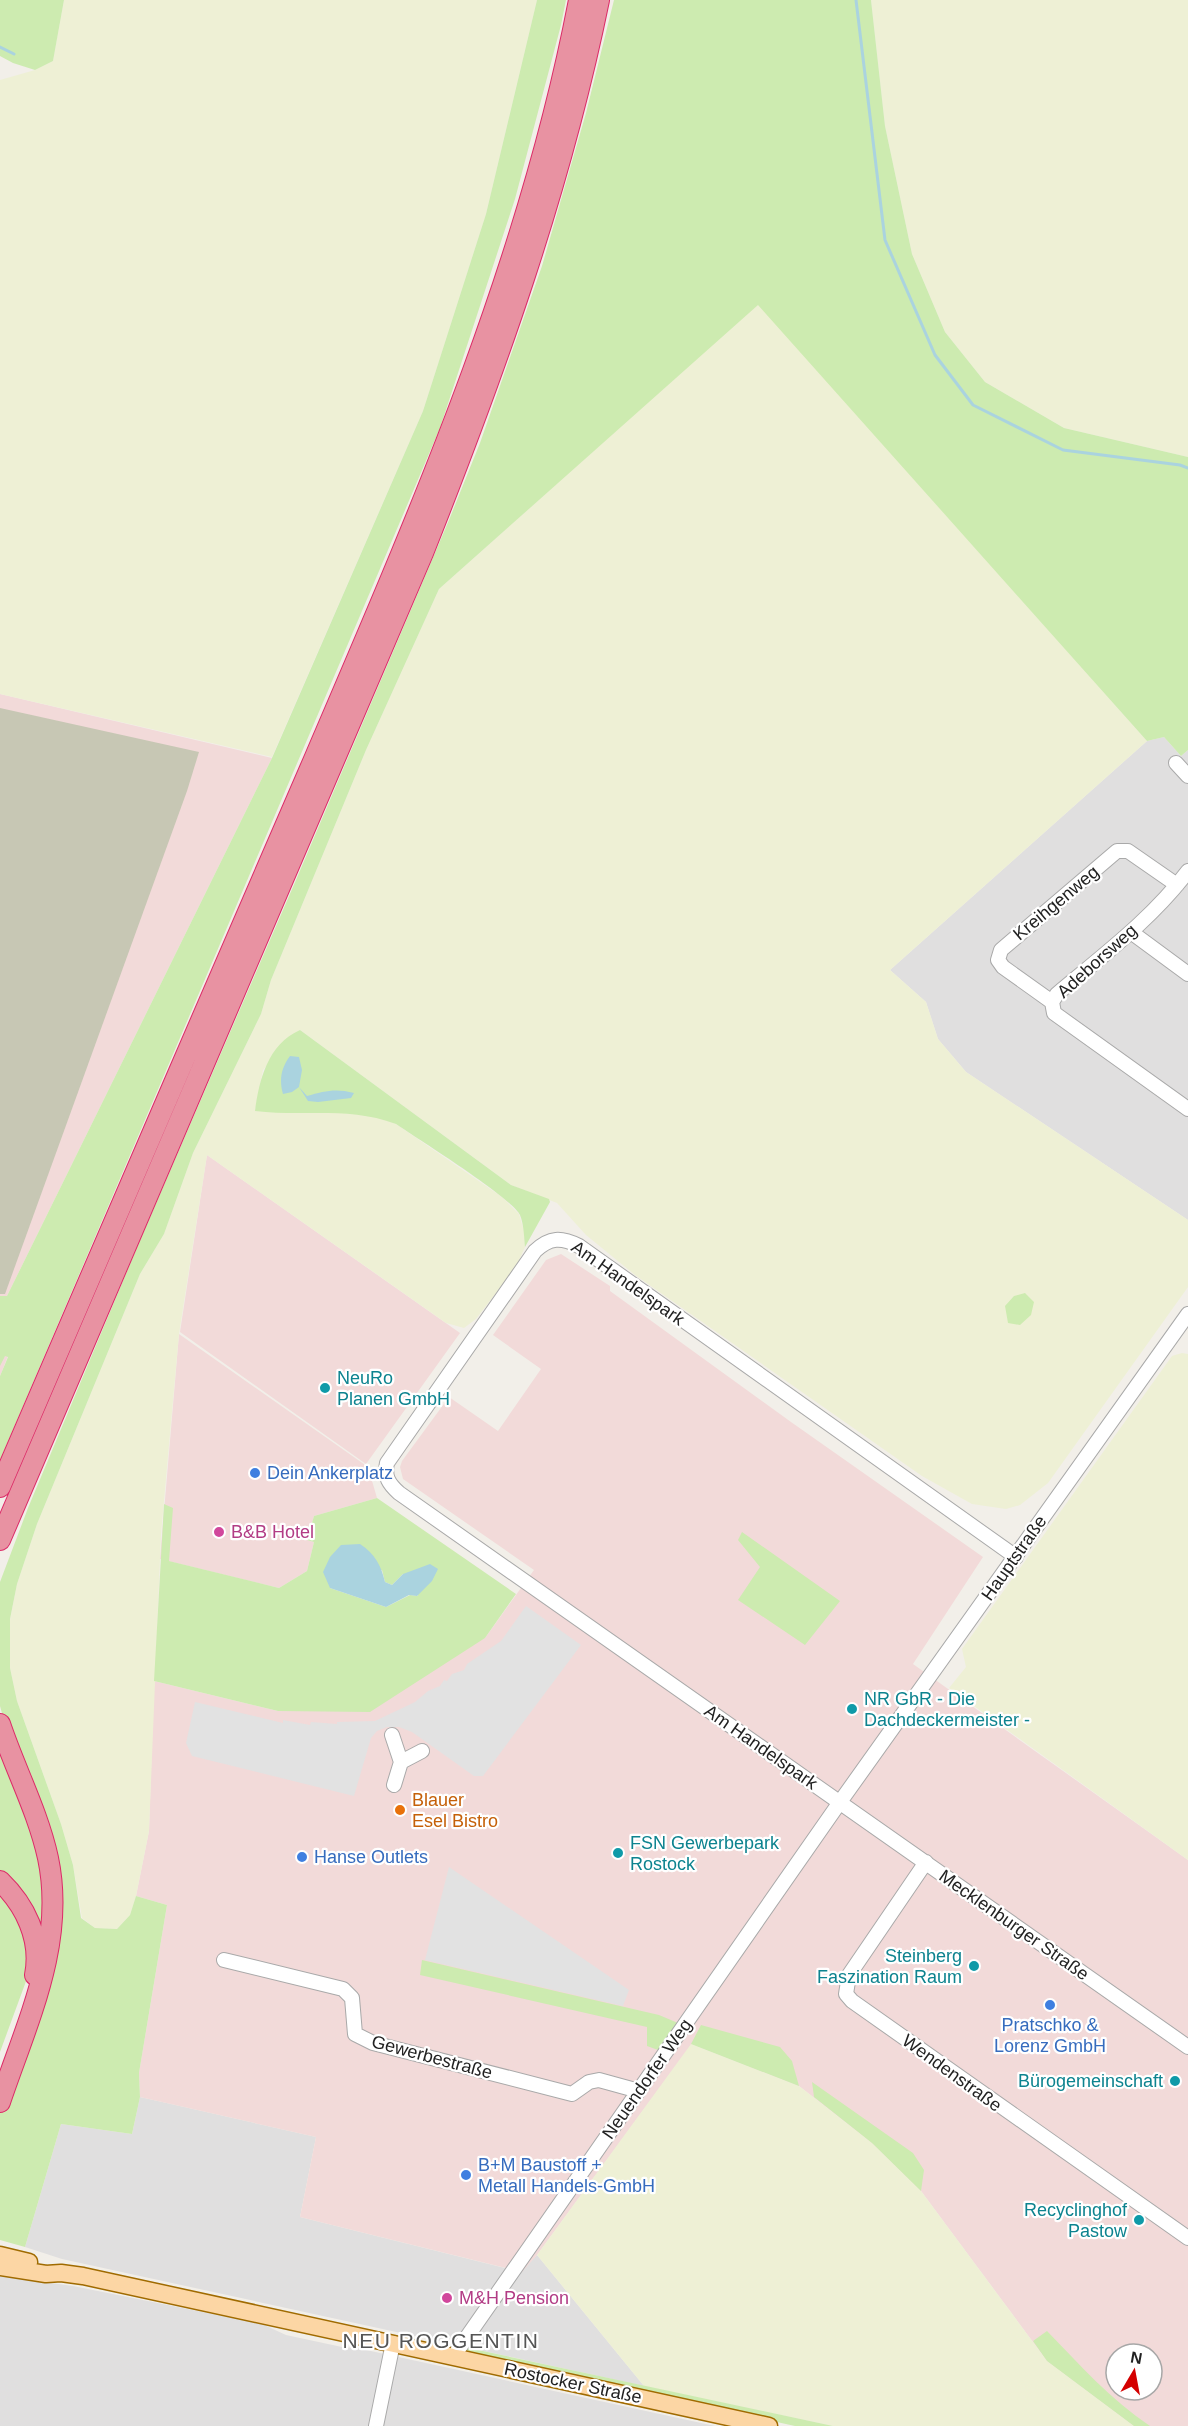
<svg xmlns="http://www.w3.org/2000/svg" width="1188" height="2426" viewBox="0 0 1188 2426" font-family="Arial,sans-serif">
  <rect width="100%" height="100%" fill="#f2efe9"/>
  <path fill="#e0dfdf" d="M1164,737L1181,756L1188,750V1220L966,1072L938,1039L926,1002L890,970L1147,741Z
    M140,2097L316,2137L300,2217L521,2272L537,2255L644,2386L62,2259L25,2247L61,2124L132,2134Z
    M0,2276L73,2286L262,2324L286,2335L342,2347L357,2348L715,2426H0Z"/>
  <path fill="#f2dad9" fill-rule="evenodd" d="M0,694L272,758L7,1296L8,1356L0,1376Z
    M207,1155L460,1333L366,1464L180,1332Z
    M561,1254L610,1286V1291L791,1422L983,1557L913,1664L1188,1860V2426H1134L1047,2361L921,2191L872,2143L799,2086L692,2044L537,2255L522,2272L300,2217L316,2137L140,2097L139,2073L167,1905L136,1896L149,1831L154,1681L278,1711L485,1638L534,1570L403,1479L400,1467L402,1461L449,1397L498,1431L541,1369L493,1335L546,1260ZM1116,2354H1152V2390H1116Z
    M179,1334L368,1467L377,1498L314,1516L307,1540L314,1542L307,1571L279,1588L160,1559Z"/>
  <path fill="#c7c7b4" d="M0,708L199,752L187,791L5,1294H0Z"/>
  <path fill="#eef0d5" d="M64,0H537L486,214L423,411L272,757L0,694V80L35,70L53,61Z
    M871,0H1188V457L1064,428L985,382L945,332L912,254L885,126Z
    M758,304L1147,741L890,970L926,1002L938,1039L966,1072L1188,1220V1287L1048,1483L1020,1505L1006,1509L972,1504L922,1476L635,1275L586,1235L557,1203L511,1185L300,1030L263,1070L255,1111H343L381,1118L396,1124L502,1197L519,1214L524,1231L525,1247L516,1267L476,1319L464,1328L446,1323L207,1155L179,1334L161,1534L149,1831L136,1896L130,1915L117,1929L95,1928L82,1918L73,1865L61,1824L17,1701L10,1668V1620L17,1584L37,1524L140,1274L164,1234L193,1153L261,1014L271,980L366,750L439,589Z
    M1182,1353L1188,1354V1860L949,1688L966,1667L962,1649L1172,1356Z
    M691,2044L799,2086L872,2143L921,2191L1047,2361L1134,2426H833L644,2386L537,2255Z"/>
  <path fill="#cdebb0" fill-rule="evenodd" d="M0,0H64L53,61L35,70L13,63L0,56Z
    M537,0H566L561,25L515,199L440,428L0,1460V1376L8,1357L5,1356L0,1366V1296H7L272,758L423,411L486,214Z
    M614,0H871L885,126L912,254L945,332L985,382L1064,428L1188,457V750L1181,756L1164,737L1147,741L758,305L439,589L366,750L271,980L261,1014L193,1153L164,1234L140,1274L37,1524L17,1584L10,1619V1668L17,1701L61,1824L73,1865L81,1918L95,1928L117,1929L130,1915L136,1896L167,1905L139,2073L140,2097L132,2134L61,2124L25,2247L0,2240V2111L58,1919L0,1706V1582L28,1508L138,1245L296,880L449,520L480,443L542,266L586,113Z
    M300,1030L511,1185L549,1199L550,1202L525,1247C524,1237 524,1225 520,1215C511,1197 418,1139 396,1124C348,1106 304,1117 255,1111C259,1080 268,1044 300,1030Z
    M1025,1293L1034,1302L1031,1315L1020,1325L1008,1323L1005,1306L1014,1296Z
    M377,1498L516,1594L485,1638L370,1712L278,1711L154,1681L164,1504L173,1508L169,1561L279,1588L307,1571L314,1542L307,1540L314,1516ZM382,1570L385,1582L392,1585L403,1574L418,1596L410,1595L386,1607L330,1588Z
    M742,1532L840,1601L805,1645L738,1600L760,1567L738,1540Z
    M0,1738L44,1864L45,1956L0,1874Z
    M0,1887L18,1908L32,1965L0,2052Z
    M422,1960L659,2015L678,2023L658,2050L647,2046V2027L420,1975Z
    M701,2025L780,2047L792,2061L799,2086L691,2044Z
    M812,2082L913,2153L924,2170L921,2191L872,2143L814,2097Z
    M1047,2331C1079,2364 1111,2400 1150,2426H1134L1047,2361L1033,2341Z
    M464,2347L833,2426H795L468,2354Z"/>
  <path fill="#e2e2e2" d="M526,1606L581,1645L483,1776H474L412,1732L399,1727H387L377,1731L371,1738L354,1796L192,1756L186,1743L195,1702L283,1723V1720L310,1725L311,1722L337,1724V1722L375,1721L415,1702L428,1691L440,1686L444,1680L447,1681L452,1674L464,1670L467,1664L501,1641Z
    M449,1867L629,1990L623,2006L425,1960Z"/>
  <path fill="#aad3df" d="M290,1056L299,1057L302,1070L299,1087L307,1096C324,1091 336,1088 354,1093L351,1098L318,1102L308,1101L299,1087L292,1092L283,1094C279,1080 281,1068 290,1056Z
    M360,1544C375,1554 381,1565 385,1582L392,1585L403,1574L430,1564L438,1569L432,1581L417,1596L409,1595L386,1607L330,1588L323,1572L330,1557L341,1545Z"/>
  <g fill="none" stroke-linecap="round" stroke-linejoin="round">
    <path stroke="#aad3df" stroke-width="3" d="M856,0L885,240L935,355L973,405L1063,450L1180,465L1188,468
      M0,47L14,54"/>
    <g stroke="#a9a9a9" stroke-width="16">
      <path id="minor" d="M1176,763L1188,776
        M1188,871C1152,919 1102,956 1057,994L1052,1002L1054,1013L1188,1109
        M1131,932L1188,974
        M1052,1002L1003,967L998,960L1001,950L1117,851H1128L1177,885
        M1016,1557L579,1246C561,1237 550,1237 535,1251L387,1463C384,1477 389,1484 399,1493L1188,2047
        M392,1735L401,1762
        M394,1785L401,1762L422,1751
        M926,1862L849,1975L846,1994L852,2001L1188,2238
        M224,1960L343,1989L352,1998L355,2034L373,2043L572,2094L589,2082L599,2080L639,2091
        M453,2357L840,1802L1188,1314
        M376,2426L393,2343"/>
    </g>
    <g stroke="#a06b00" stroke-width="19">
      <path id="major" d="M0,2255L29,2262
        M0,2267L46,2274L61,2273L83,2276L769,2426"/>
    </g>
    <g stroke="#dc2a67" stroke-width="22">
      <path id="highway" d="M0,1487C104,1244 210,1000 315,757C420,512 529,263 579,0
        M0,1540L423,553C495,372 560,191 599,0
        M0,1724C15,1769 38,1812 48,1858C66,1943 27,2022 0,2102
        M0,1881C25,1905 42,1939 35,1975"/>
    </g>
    <use href="#minor" stroke="#fff" stroke-width="14"/>
    <use href="#major" stroke="#fcd6a4" stroke-width="16"/>
    <use href="#highway" stroke="#e892a2" stroke-width="20"/>
  </g>
  <g fill="#0f9aa8" stroke="#fff" stroke-width="2">
    <circle cx="325" cy="1388" r="6"/>
    <circle cx="852" cy="1709" r="6"/>
    <circle cx="618" cy="1853" r="6"/>
    <circle cx="974" cy="1966" r="6"/>
    <circle cx="1175" cy="2081" r="6"/>
    <circle cx="1139" cy="2220" r="6"/>
  </g>
  <g fill="#3f7fe0" stroke="#fff" stroke-width="2">
    <circle cx="255" cy="1473" r="6"/>
    <circle cx="302" cy="1857" r="6"/>
    <circle cx="1050" cy="2005" r="6"/>
    <circle cx="466" cy="2175" r="6"/>
  </g>
  <g fill="#d1479c" stroke="#fff" stroke-width="2">
    <circle cx="219" cy="1532" r="6"/>
    <circle cx="447" cy="2298" r="6"/>
  </g>
  <circle fill="#e8710a" stroke="#fff" stroke-width="2" cx="400" cy="1810" r="6"/>
  <g text-anchor="middle" dominant-baseline="central" stroke-width="4.5" stroke-linejoin="round" paint-order="stroke">
    <g font-size="18" fill="#222" stroke="#fff">
      <text transform="translate(1056 903) rotate(-40)">Kreihgenweg</text>
      <text transform="translate(1097 961) rotate(-42)">Adeborsweg</text>
      <text transform="translate(628 1283) rotate(35)">Am Handelspark</text>
      <text transform="translate(1014 1558) rotate(-55)">Hauptstraße</text>
      <text transform="translate(761 1747) rotate(35)">Am Handelspark</text>
      <text transform="translate(1014 1925) rotate(35)">Mecklenburger Straße</text>
      <text transform="translate(432 2057) rotate(15)">Gewerbestraße</text>
      <text transform="translate(952 2073) rotate(36)">Wendenstraße</text>
      <text transform="translate(647 2079) rotate(-55)">Neuendorfer Weg</text>
      <text transform="translate(573 2383) rotate(12)">Rostocker Straße</text>
    </g>
    <g font-size="18" fill="#0d838f" stroke="#fff" text-anchor="start">
      <text x="337" y="1378">NeuRo<tspan x="337" dy="21">Planen GmbH</tspan></text>
      <text x="864" y="1699">NR GbR - Die<tspan x="864" dy="21">Dachdeckermeister -</tspan></text>
      <text x="630" y="1843">FSN Gewerbepark<tspan x="630" dy="21">Rostock</tspan></text>
      <text x="962" y="1956" text-anchor="end">Steinberg<tspan x="962" dy="21">Faszination Raum</tspan></text>
      <text x="1163" y="2081" text-anchor="end">Bürogemeinschaft</text>
      <text x="1127" y="2210" text-anchor="end">Recyclinghof<tspan x="1127" dy="21">Pastow</tspan></text>
    </g>
    <g font-size="18" fill="#366cbe" stroke="#fff" text-anchor="start">
      <text x="267" y="1473">Dein Ankerplatz</text>
      <text x="314" y="1857">Hanse Outlets</text>
      <text x="1050" y="2025" text-anchor="middle">Pratschko &amp;<tspan x="1050" dy="21">Lorenz GmbH</tspan></text>
      <text x="478" y="2165">B+M Baustoff +<tspan x="478" dy="21">Metall Handels-GmbH</tspan></text>
    </g>
    <g font-size="18" fill="#b23c85" stroke="#fff" text-anchor="start">
      <text x="231" y="1532">B&amp;B Hotel</text>
      <text x="459" y="2298">M&amp;H Pension</text>
    </g>
    <g font-size="18" fill="#c56008" stroke="#fff" text-anchor="start">
      <text x="412" y="1800">Blauer<tspan x="412" dy="21">Esel Bistro</tspan></text>
    </g>
    <g font-size="21" letter-spacing="1.5" fill="#555" stroke="#fff">
      <text x="441" y="2340">NEU ROGGENTIN</text>
    </g>
  </g>
  <g transform="translate(1134 2372) rotate(10)"><circle r="28" fill="#ffffff" stroke="#a7a7a7" stroke-width="1.5"/>
  <path d="M0-4.5L10 22L0 15L-10 22Z" fill="#d40000"/>
  <text y="-9" font-size="16" font-weight="bold" text-anchor="middle" fill="#222222">N</text>
  </g>
</svg>
